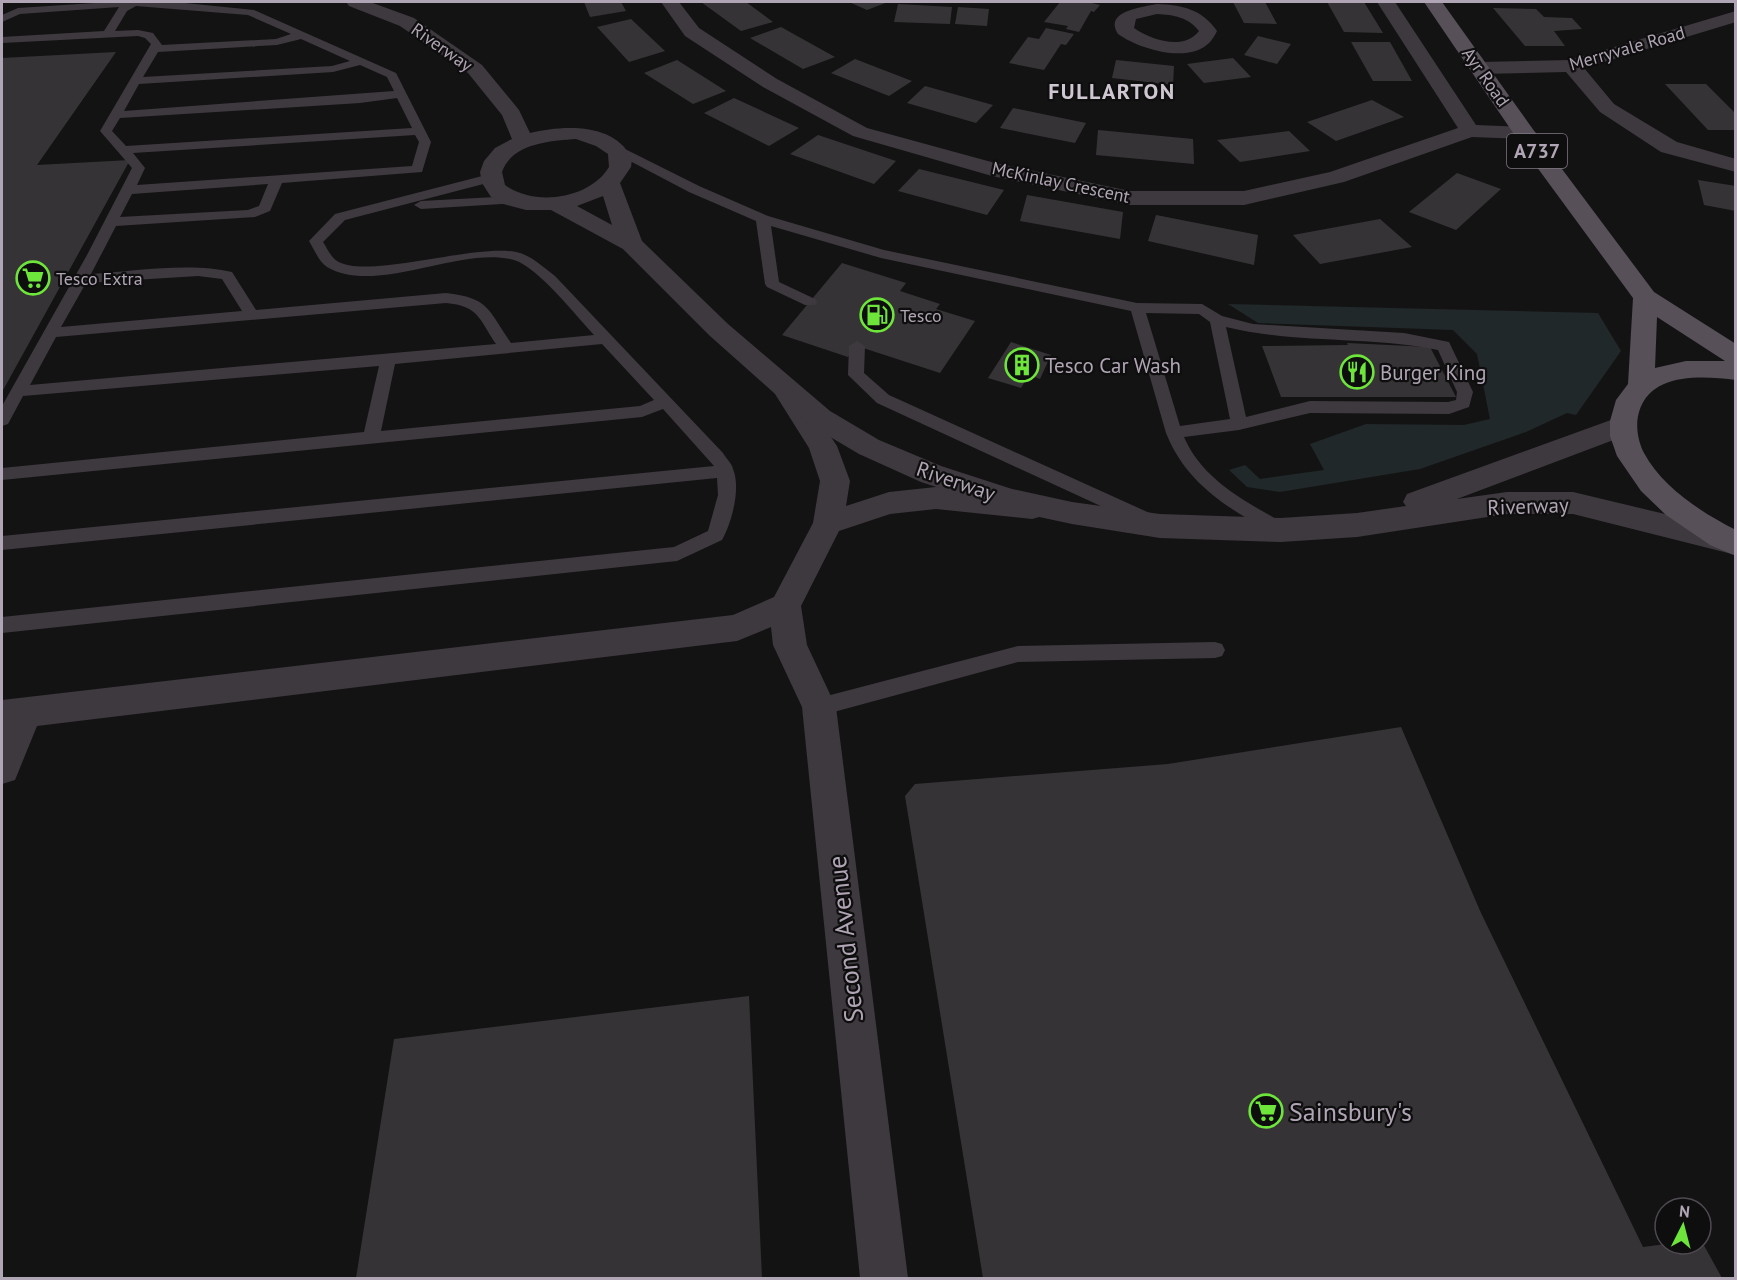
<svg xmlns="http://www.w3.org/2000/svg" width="1737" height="1280" viewBox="0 0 1737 1280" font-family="'PT Sans',sans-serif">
  <rect width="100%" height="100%" fill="#141314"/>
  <path fill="#212829" d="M1228,304L1598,313L1621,351L1576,415L1567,413L1526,432L1420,469L1280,492L1247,487L1229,470L1245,465L1260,479L1324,470L1310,444L1366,424L1464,425L1490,419L1477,354L1453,330L1258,323Z"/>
  <path fill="#363336" d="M584,2H621L626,11L590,17Z
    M701,2H746L773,22L741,31Z
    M849,2H888L867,10Z
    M1060,2H1088L1100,5L1094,12L1091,11L1079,32L1066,29L1068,26L1044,22Z
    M1233,2H1265L1277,24L1244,23Z
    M1327,2H1364L1383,33L1344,32Z
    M898,4L952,7L950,24L894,22Z
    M958,7L989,9L987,26L955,24Z
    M1493,8L1536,9L1544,17L1572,18L1582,29L1554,31L1565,46H1525Z
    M631,19L665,51L629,62L597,27Z
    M781,27L835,57L803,69L750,38Z
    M1046,28L1074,34L1066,45L1061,44L1044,70L1009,63L1028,37L1039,39Z
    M1258,36L1291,44L1277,64L1244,55Z
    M1351,42H1390L1412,81H1373Z
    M116,52L37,165L130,160L2,392V58Z
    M1233,58L1251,77L1204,83L1187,64Z
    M855,59L912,81L889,96L831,73Z
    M677,60L726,91L693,104L644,73Z
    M1116,60L1174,66L1173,85L1112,78Z
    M1665,84H1706L1736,114V130H1708Z
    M925,86L993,105L976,123L907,103Z
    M734,98L799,128L769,146L704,113Z
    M1372,100L1404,117L1336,141L1307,122Z
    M1013,108L1086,123L1075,143L1000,128Z
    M1098,130L1193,139L1194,164L1096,155Z
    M1289,131L1310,151L1240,162L1217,140Z
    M818,135L896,161L874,184L790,154Z
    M919,169L1004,190L987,215L898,191Z
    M1457,173L1501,189L1456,230L1409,212Z
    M1698,180L1736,186V211L1704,205Z
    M1027,195L1123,212L1120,239L1020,221Z
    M1156,215L1258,235L1254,265L1148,241Z
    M1380,219L1412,247L1320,264L1293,235Z
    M842,263L906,283L900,291L940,304L936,309L975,321L940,373L857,346L848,357L782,335Z
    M1011,342L1051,355L1040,379L1029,375L1021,388L988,378Z
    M1347,343L1430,347L1456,397H1281L1262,346L1348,345Z
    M1401,727L1481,913L1643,1247L1666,1244H1701V1240L1722,1278H983L905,796L915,784L1168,764Z
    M749,996L762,1278H356L394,1039Z"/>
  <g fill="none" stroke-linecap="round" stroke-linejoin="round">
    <path fill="#3e393e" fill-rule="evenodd" d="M110,2H175L254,10L396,73L431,142L422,172L282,183L270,211L255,217L116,226L91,274C133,271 192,262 232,272L256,310L446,293C490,298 488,310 511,343L594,335C576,316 538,267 514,260C461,245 376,296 327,267C319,262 314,249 309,241L335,214L490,174L495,175L497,178L495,181L345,220L323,242C327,248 330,256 337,261C367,280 471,244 516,252C531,255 543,267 555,276L723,453C726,458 732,464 733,469C741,488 732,522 722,540L677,561L2,633V617L674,547L708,531L718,495L717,478L2,550V536L714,466L663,409L642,417L2,480V468L364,432L379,366L23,396L8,424L2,426V406L87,255L132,168L100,131L151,44L145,38L138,36L2,43V37L104,31L119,7L20,14L2,22V15L18,8ZM136,6L248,15L291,34L276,39L162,45L153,33L138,30L115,31L127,11ZM301,39L350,61L332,66L143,77L158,52L277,45ZM360,65L387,77L394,91L124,111L139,84L333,72ZM397,98L412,128L126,146L112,131L120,118L360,103ZM415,135L419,142L412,166L137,185L145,168L133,153ZM268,184L259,206L248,210L120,217L132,194ZM198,276L222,279L242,311L61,327L86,283ZM446,303C479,306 479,319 496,344L30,385L56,337ZM602,344L654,400L640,406L381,431L395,364Z
      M615,144L699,186L768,216L884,250L1137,303L1202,304L1222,316L1253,324L1404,333L1449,342L1473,392L1469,407L1449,414L1310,413L1239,430L1184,437C1203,481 1248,503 1287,525L1290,530L1287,535L1281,537C1269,533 1259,525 1248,519C1211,497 1182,473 1166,433L1131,311L881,258L771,226L779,282L815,299L817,302L815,305H805L767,287L765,284L756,221L689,192L611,151L609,148L611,145ZM1146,313L1199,314L1210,322L1230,419L1180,426ZM1226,327C1295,344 1368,336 1438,350L1457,392L1456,400L1448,402L1310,401L1246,417Z
      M514,196L519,197L521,200L519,203L421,209L414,205L421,201Z
      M857,341L865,346L864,373L889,395L1154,515L1157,520L1154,525L1148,527L1142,525L877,403L848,375L849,346Z
      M1215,642L1222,644L1225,650L1222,656L1215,658L1018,662L819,716L812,713L809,707L812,701L819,698L1018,646Z"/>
    <path fill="#3e393e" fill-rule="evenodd" d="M661,2H679L699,28L777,79L867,128L995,163L1130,191H1244L1330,172L1458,128L1377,2H1395L1476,125L1525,127L1532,129L1536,133L1532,137L1525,139L1472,137L1344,182L1244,205H1130L992,176L853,136L763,87L685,36Z
      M1157,4C1182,5 1202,9 1217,31C1215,35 1212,40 1209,43C1188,64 1139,49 1118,34C1103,11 1143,7 1157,4ZM1157,14C1174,15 1188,17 1199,31C1184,51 1151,40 1134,28L1136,19Z
      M1736,11V22L1584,68L1614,104L1677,142L1736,159V172L1661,152L1600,112L1566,72L1480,74L1473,72L1470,68L1473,64L1480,62L1570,60Z
      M783,377L793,380L837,446L850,481L846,506L889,492L936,487L1032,497L1043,500L1047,508L1043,516L1032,519L936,509L890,514L839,531L801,606L807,645L836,707L908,1278H860L802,707L773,645L771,627L737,641L37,726L15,780L2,784V700L733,615L774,597L813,523L820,481L809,448L770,386L773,380Z"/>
    <path fill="#3e393e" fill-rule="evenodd" d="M346,2H370L414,18L482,65L519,110L530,133C563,125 615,122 632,159L631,167L620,183L642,241L728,324L830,411L879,440L941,466L1012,489L1072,502L1160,514L1281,518L1357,513L1406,506L1403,502L1407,494L1622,416L1632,419L1636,426L1632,433L1457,499L1507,492H1573L1736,531V553L1732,554L1573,514H1507L1357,537L1281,542L1160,538L1072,524L1011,511L921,482L859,454L810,425L710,336L623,249L551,210H526L503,204L491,197L482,183L480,172L484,161L495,148L512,139L502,115L468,73L400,26L349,6ZM576,139L596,146L608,154L609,167C590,199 534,207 505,185L502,172C512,143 550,141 576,139ZM603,196L612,225L577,206Z"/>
    <path fill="#575058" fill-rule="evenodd" d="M1424,2H1442L1547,149L1654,292L1736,344V380C1702,376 1651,372 1639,412C1635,425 1638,442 1644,453C1662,487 1702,513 1736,530V556L1710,545L1666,515L1641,491L1617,456L1610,436V421L1616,400L1628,384L1633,298L1531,159ZM1657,317L1725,361H1686L1655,368Z"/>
  </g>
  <defs>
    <g id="supermarket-ring" transform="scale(1.725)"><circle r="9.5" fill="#0f0e0f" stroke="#6de53a" stroke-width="1.5"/><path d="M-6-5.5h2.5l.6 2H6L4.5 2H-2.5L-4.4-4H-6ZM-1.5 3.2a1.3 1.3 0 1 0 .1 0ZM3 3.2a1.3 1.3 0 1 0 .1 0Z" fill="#6de53a"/></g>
    <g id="fuel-ring" transform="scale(1.725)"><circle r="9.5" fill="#0f0e0f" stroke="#6de53a" stroke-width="1.5"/><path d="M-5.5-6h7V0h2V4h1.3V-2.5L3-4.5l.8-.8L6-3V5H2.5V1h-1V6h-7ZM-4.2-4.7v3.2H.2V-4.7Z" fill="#6de53a"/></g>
    <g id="building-ring" transform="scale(1.725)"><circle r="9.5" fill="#0f0e0f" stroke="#6de53a" stroke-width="1.5"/><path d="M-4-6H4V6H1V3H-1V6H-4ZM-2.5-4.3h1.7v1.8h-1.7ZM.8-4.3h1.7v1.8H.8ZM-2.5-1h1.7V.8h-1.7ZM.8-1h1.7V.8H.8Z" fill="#6de53a"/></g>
    <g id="restaurant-ring" transform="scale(1.725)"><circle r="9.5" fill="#0f0e0f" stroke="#6de53a" stroke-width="1.5"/><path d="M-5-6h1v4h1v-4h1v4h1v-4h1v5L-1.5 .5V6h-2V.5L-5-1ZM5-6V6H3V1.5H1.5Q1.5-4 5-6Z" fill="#6de53a"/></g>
  </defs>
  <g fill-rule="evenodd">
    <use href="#supermarket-ring" x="33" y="278"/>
    <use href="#fuel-ring" x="877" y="315"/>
    <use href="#building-ring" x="1022" y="365"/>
    <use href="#restaurant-ring" x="1357" y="372"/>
    <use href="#supermarket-ring" x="1266" y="1111"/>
  </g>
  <g text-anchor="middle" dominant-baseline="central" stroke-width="4.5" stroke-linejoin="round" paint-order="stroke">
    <g font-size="18" fill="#b0a5b4" stroke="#0f0e0f">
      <text transform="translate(442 47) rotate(35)">Riverway</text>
      <text transform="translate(1627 48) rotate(-16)">Merryvale Road</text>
      <text transform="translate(1486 77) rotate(55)">Ayr Road</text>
      <text transform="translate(1061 182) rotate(12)">McKinlay Crescent</text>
    </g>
    <g font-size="18" fill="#b0a5b4" stroke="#0f0e0f" text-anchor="start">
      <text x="56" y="278">Tesco Extra</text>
      <text x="900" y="315">Tesco</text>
    </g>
    <rect fill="#0f0e0f" stroke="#807882" stroke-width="1.5" x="1507" y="134" width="60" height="34" rx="4.5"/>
    <g font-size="20" font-weight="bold" fill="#b0a5b4">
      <text x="1537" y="151">A737</text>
    </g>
    <g font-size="21" fill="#b0a5b4" stroke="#0f0e0f" text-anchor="start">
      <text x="1045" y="365">Tesco Car Wash</text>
      <text x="1380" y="372">Burger King</text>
    </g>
    <g font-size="21" fill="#b0a5b4" stroke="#0f0e0f">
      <text transform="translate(956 481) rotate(19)">Riverway</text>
      <text transform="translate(1528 506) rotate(-2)">Riverway</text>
    </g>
    <g font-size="22" font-weight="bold" letter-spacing="1.5" fill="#cec6d0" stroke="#0f0e0f">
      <text x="1112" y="91">FULLARTON</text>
    </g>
    <g font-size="26" fill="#b0a5b4" stroke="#0f0e0f">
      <text transform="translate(845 939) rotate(-96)">Second Avenue</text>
    </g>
    <g font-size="26" fill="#b0a5b4" stroke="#0f0e0f" text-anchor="start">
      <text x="1289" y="1111">Sainsbury's</text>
    </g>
  </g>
  <rect width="1737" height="1280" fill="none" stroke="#b0a5b4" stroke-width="6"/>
  <g transform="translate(1683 1226) rotate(6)"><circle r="28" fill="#0f0e0f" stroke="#4f4a51" stroke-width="1.5"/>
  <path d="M0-4.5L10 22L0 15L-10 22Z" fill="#6de53a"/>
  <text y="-9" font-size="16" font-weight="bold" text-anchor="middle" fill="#b0a5b4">N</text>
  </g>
</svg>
